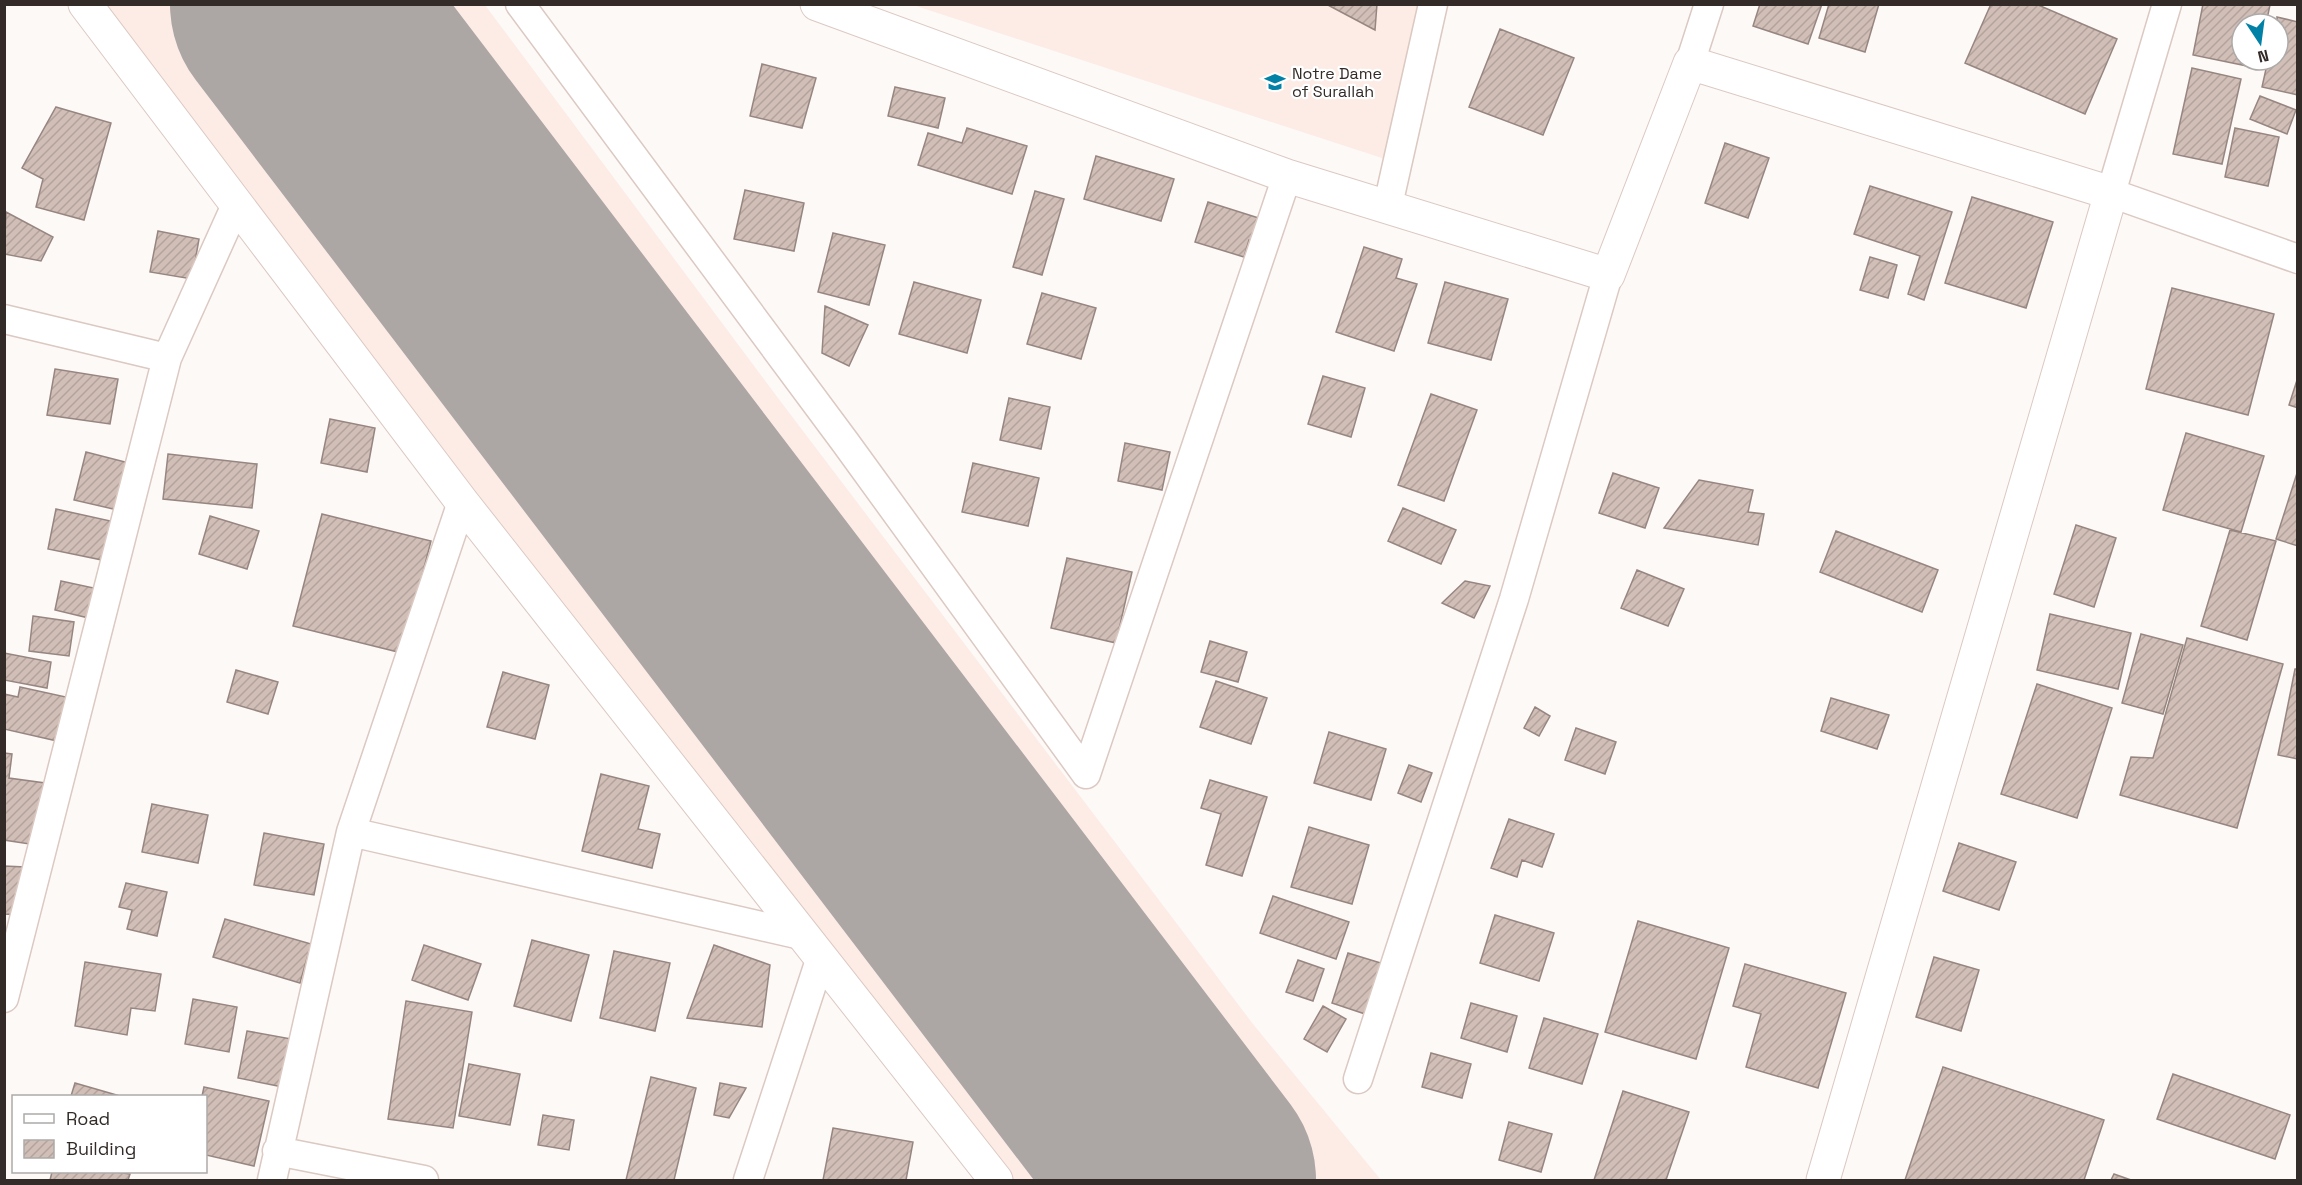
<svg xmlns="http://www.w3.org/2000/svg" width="2302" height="1185" viewBox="0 0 2302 1185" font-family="'Space Grotesk',sans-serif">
  <defs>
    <pattern id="building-hatch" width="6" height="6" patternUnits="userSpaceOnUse" patternTransform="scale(1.5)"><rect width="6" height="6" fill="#d0beb7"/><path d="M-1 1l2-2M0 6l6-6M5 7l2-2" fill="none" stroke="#b3a39d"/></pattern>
  </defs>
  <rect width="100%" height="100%" fill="#fdf9f7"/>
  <path fill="#fcece5" d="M105,5H485L778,398L1253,1024L1381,1180H1010L485,512Z
    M913,5H1418L1385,159Z"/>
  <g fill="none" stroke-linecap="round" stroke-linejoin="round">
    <path stroke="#aca7a4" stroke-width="250" d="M295,4L1191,1180"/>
  </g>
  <path fill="url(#building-hatch)" stroke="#978680" stroke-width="1.5" d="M1326,4H1377L1375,30Z
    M1760,4H1822L1808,44L1753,26Z
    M1829,4H1879L1865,52L1819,38Z
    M1991,4H2036L2117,39L2085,114L1965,63Z
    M2203,4L2270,5L2266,24H2242V60H2259L2257,68L2193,55Z
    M2277,17L2298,22V95L2262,87L2268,60H2278Z
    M1500,29L1574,58L1543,135L1469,107Z
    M762,64L816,78L802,128L750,116Z
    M2192,68L2241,79L2222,164L2173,154Z
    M895,87L945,98L938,128L888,116Z
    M2260,96L2296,110L2287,134L2250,119Z
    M56,107L111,123L84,220L36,207L43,179L22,168Z
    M967,128L1027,146L1012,194L918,165L928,133L962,143Z
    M2235,128L2279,137L2268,186L2225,177Z
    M1725,143L1769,158L1748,218L1705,203Z
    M1096,156L1174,179L1161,221L1084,199Z
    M1870,186L1952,212L1924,300L1908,294L1920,256L1854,234Z
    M745,190L804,203L794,251L734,239Z
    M1035,191L1064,199L1042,275L1013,267Z
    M1972,197L2053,222L2026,308L1945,283Z
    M1208,202L1265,220L1258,243L1249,240L1244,257L1195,242Z
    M6,212L53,237L41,261L4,254Z
    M158,231L199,239L192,279L150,272Z
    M833,233L885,245L869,305L818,292Z
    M1364,247L1402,259L1396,278L1417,284L1394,351L1336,332Z
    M1870,257L1897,265L1888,298L1860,290Z
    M914,282L981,300L967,353L899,334Z
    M1445,282L1508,299L1491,360L1428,343Z
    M2172,288L2274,314L2248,415L2146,389Z
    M1042,293L1096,308L1081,359L1027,344Z
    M825,306L868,325L849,366L822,353Z
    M55,369L118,379L110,424L47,415Z
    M1323,376L1365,388L1351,437L1308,424Z
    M2298,377V408L2289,405Z
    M1431,394L1477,410L1444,501L1398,485Z
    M1009,398L1050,407L1041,449L1000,440Z
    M330,419L375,428L367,472L321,463Z
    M2186,433L2264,456L2241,532L2163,510Z
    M1125,443L1170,452L1162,490L1118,481Z
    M86,452L133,464L122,511L74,500Z
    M168,454L257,464L252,508L163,499Z
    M973,463L1039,478L1028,526L962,512Z
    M2298,470V546L2276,539Z
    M1613,473L1659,488L1645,528L1599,513Z
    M1699,480L1753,490L1748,512L1764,514L1758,545L1664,528Z
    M1403,508L1456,530L1441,564L1388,541Z
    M56,509L115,522L107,561L48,549Z
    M322,514L431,541L402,653L293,626Z
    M210,516L259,531L247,569L199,554Z
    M2076,525L2116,538L2094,607L2054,594Z
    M2230,530L2276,541L2247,640L2201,626Z
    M1836,531L1938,570L1922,612L1820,572Z
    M1067,558L1132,572L1116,643L1051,628Z
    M1637,570L1684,589L1668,626L1621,608Z
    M61,581L103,590L97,620L55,610Z
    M1465,581L1490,586L1474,618L1442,603Z
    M2050,614L2131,633L2118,689L2037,670Z
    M33,616L74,622L69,656L29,651Z
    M2141,634L2183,645L2163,714L2122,703Z
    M2187,638L2283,664L2237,828L2120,795L2131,757L2153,758Z
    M1210,641L1247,652L1238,682L1201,672Z
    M4,653L51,662L47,688L4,680Z
    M2295,669H2298V759L2278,755Z
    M236,670L278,682L268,714L227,702Z
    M503,672L549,685L535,739L487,727Z
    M1216,681L1267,698L1251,744L1200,727Z
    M2037,684L2112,708L2077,818L2001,794Z
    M20,687L75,699L66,743L4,729V694L18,697Z
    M1831,698L1889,715L1877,749L1821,731Z
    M1535,707L1550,716L1539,736L1524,728Z
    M1576,728L1616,742L1605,774L1565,760Z
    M1329,732L1386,749L1371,800L1314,783Z
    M4,753L12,754L9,778L45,783L36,845L4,840Z
    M1409,765L1432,773L1421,802L1398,793Z
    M601,774L649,786L638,829L660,834L652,868L582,851Z
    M1210,780L1267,797L1242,876L1206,865L1221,814L1201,808Z
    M152,804L208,815L198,863L142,852Z
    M1509,819L1554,834L1542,867L1522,860L1517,877L1491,868Z
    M1309,827L1369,845L1352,904L1291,887Z
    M264,833L324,844L314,895L254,885Z
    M1959,843L2016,862L1999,910L1943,891Z
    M4,866L25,867L21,915L4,914Z
    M126,883L167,892L157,936L127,929L132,910L119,907Z
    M1273,896L1349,922L1336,959L1260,933Z
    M1495,915L1554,933L1539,981L1480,963Z
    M225,919L311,944L300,983L213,957Z
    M1638,921L1729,948L1696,1059L1605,1032Z
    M532,940L589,955L571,1021L514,1006Z
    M424,945L481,964L468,1000L412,980Z
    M714,945L770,965L762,1027L687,1018Z
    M614,951L670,963L655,1031L600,1018Z
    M1348,953L1384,964L1368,1015L1332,1003Z
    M1934,957L1979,970L1961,1031L1916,1017Z
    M1298,960L1324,969L1313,1001L1286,992Z
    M85,962L161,974L155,1011L131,1008L127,1035L75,1026Z
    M1745,964L1846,993L1818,1088L1746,1067L1761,1014L1733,1006Z
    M193,999L237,1007L229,1052L185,1044Z
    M406,1001L472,1012L453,1128L388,1119Z
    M1471,1003L1517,1016L1507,1052L1461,1038Z
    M1323,1006L1346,1019L1327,1052L1304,1039Z
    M1544,1018L1598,1034L1582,1084L1529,1068Z
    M247,1031L297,1040L288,1088L238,1078Z
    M1431,1053L1471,1064L1462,1098L1422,1087Z
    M469,1064L520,1074L510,1125L459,1116Z
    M1943,1067L2104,1120L2084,1180H1905Z
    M2173,1074L2290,1115L2275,1159L2157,1119Z
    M651,1077L696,1088L674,1180H626Z
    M75,1083L120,1096H71Z
    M720,1083L746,1088L729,1118L714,1115Z
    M204,1087L269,1101L254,1166L206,1155V1096H202Z
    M1623,1091L1689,1112L1666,1180H1594Z
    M543,1115L574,1120L569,1150L538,1145Z
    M1509,1122L1552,1134L1541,1172L1499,1160Z
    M833,1128L913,1142L906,1180H823Z
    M52,1172H116L130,1174L128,1180H50Z
    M2114,1174L2131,1180H2111Z"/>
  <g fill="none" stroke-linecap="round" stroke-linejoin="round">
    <g stroke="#dbc9c2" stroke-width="31">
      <path id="minor" d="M520,4L845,442L1086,774
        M2167,4L2111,193L2298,259
        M1690,63L1709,4
        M1388,205L1433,4
        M4,319L167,358
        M1086,774L1287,176
        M351,832L801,935
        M4,998L167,358L236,205
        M1358,1079L1514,599L1608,275
        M277,1151L424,1180
        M272,1180L351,832L462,502
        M748,1180L820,960"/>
    </g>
    <g stroke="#dbc9c2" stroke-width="35">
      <path id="tertiary" d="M85,4L462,502L996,1180
        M817,4L1287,176L1608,275L1690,63L2111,193L1823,1180"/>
    </g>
    <use href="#minor" stroke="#fff" stroke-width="28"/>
    <use href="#tertiary" stroke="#fff" stroke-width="33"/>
  </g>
  <defs>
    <g id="university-bare" transform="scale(1.62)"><path d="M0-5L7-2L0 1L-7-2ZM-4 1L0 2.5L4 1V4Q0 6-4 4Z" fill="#0081a5" stroke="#fff" stroke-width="2.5" paint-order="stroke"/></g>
  </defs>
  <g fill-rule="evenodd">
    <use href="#university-bare" x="1275" y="82"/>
  </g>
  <g text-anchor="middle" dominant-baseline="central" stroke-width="4.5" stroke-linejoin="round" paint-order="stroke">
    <g font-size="16" fill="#322b28" stroke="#fff" text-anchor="start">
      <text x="1292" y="73">Notre Dame<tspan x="1292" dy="18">of Surallah</tspan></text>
    </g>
  </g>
  <rect width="2302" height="1185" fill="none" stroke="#322b28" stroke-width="12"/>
  <rect x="12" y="1095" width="195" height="78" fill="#ffffff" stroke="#adaaa9" stroke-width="1.5"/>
  <rect x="24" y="1114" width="30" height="9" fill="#ffffff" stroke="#adaaa9" stroke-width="1.5"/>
  <text x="66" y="1125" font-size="18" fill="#322b28">Road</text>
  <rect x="24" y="1140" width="30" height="18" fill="url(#building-hatch)" stroke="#adaaa9" stroke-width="1.5"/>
  <text x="66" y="1155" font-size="18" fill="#322b28">Building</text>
  <g transform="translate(2260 42) rotate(167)"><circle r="28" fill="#ffffff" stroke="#adaaa9" stroke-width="1.5"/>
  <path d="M0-4.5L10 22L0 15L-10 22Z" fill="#0081a5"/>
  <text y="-9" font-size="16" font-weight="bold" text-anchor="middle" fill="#322b28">N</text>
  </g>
</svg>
